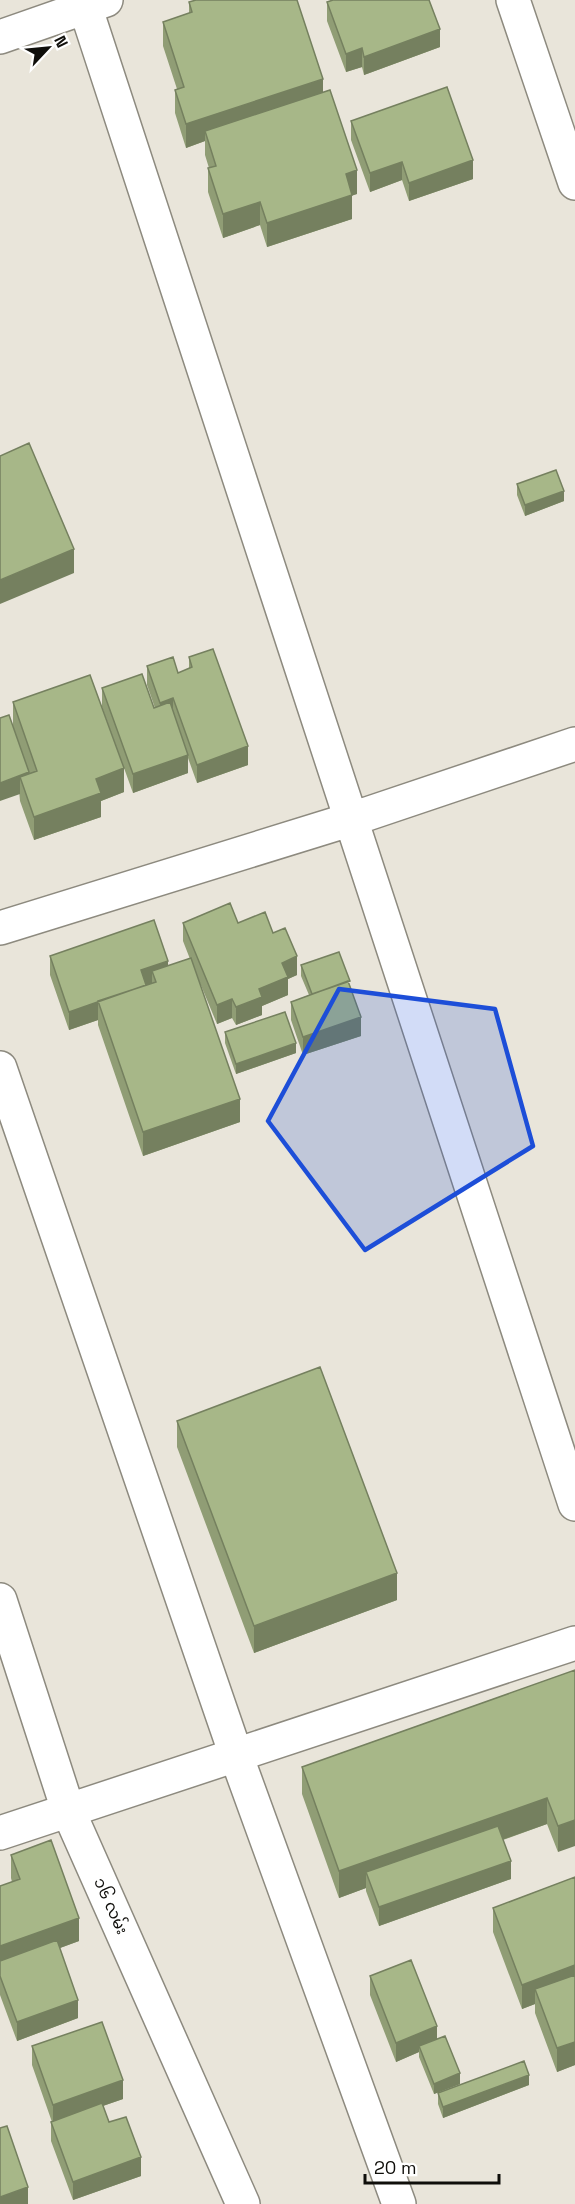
<svg xmlns="http://www.w3.org/2000/svg" width="575" height="2204" viewBox="0 0 575 2204" font-family="'Space Grotesk','Noto Sans Myanmar',sans-serif">
  <rect width="100%" height="100%" fill="#e9e5da"/>
  <g fill="none" stroke-linecap="round" stroke-linejoin="round">
    <g stroke="#8d8a7f" stroke-width="36">
      <path id="minor" d="M83,0L575,1504
        M513,0L575,183
        M0,37L106,0
        M0,928L352,819L575,744
        M0,1068L236,1755L399,2204
        M0,1600L68,1810L243,2204
        M0,1833L575,1643"/>
    </g>
    <use href="#minor" stroke="#fff" stroke-width="33"/>
  </g>
  <path fill="#909d75" d="M189,2L323,92L357,194L352,195V219L267,247L260,225L223,238L208,192V168H209L205,155V141L186,148L175,113V90L177,89L163,46V22L189,13Z
    M327,2L440,47L364,75L362,67L346,72L327,21Z
    M351,121L473,179L409,201L402,180L370,192L351,140Z
    M517,484L564,501L525,516L517,495Z
    M189,657L248,765L197,783L188,758V773L133,793L124,768V792L101,801V817L34,840L20,801L13,725V702L120,757L102,707V688L154,708H155L147,685V666L178,673L189,669Z
    M183,923H238L273,933L297,975L288,979V995L262,1006V1015L236,1025L232,1018L217,1024L200,983L240,1122L143,1156L98,1025V1020L69,1030L50,975V956L168,966L190,959L183,941Z
    M301,965L350,986L361,1036L303,1055L291,1020V1002L309,995L301,976Z
    M225,1032L296,1053L236,1074L225,1043Z
    M177,1421L397,1600L254,1653L177,1447Z
    M575,1670L558,1852L547,1824L503,1840L511,1879L379,1926L366,1891V1888L339,1898L302,1794V1767Z
    M11,1855L79,1941L60,1948L78,2018L17,2041L0,1995V1886L12,1882L11,1878Z
    M575,1877V2065L557,2072L535,2013V2004L522,2009L493,1932V1908Z
    M370,1976L437,2039L460,2084L434,2094L419,2057V2052L396,2062L370,1995Z
    M32,2046L123,2099L103,2106L109,2122L141,2176L73,2200L51,2141V2122H52L32,2065Z
    M529,2085L443,2118L438,2104V2093Z"/>
  <path fill="#75805f" d="M440,29V47L364,75V57Z
    M362,48V67L346,72V54Z
    M323,79V102L205,131V141L186,148V124Z
    M473,160V179L409,201V183Z
    M402,162V180L370,192V173Z
    M357,170V194L348,197L352,195V219L267,247V223L346,174Z
    M260,202V225L223,238V214Z
    M564,491V501L525,516V505Z
    M74,549V573L0,604V580Z
    M173,698V717L160,722V703Z
    M248,746V765L197,783V765Z
    M188,755V773L133,793V774Z
    M124,768V792L101,801V817L34,840V817L96,779Z
    M29,772V791L20,777V794L0,801V783Z
    M297,956V975L288,979V995L262,1006V1015L236,1025V1007L259,989L282,963Z
    M168,961V979L156,982L152,971V985L146,987L141,970Z
    M232,999V1018L217,1024V1005Z
    M98,1002V1020L69,1030V1012Z
    M361,1017V1036L303,1055V1037Z
    M296,1043V1053L236,1074V1064Z
    M240,1099V1122L143,1156V1132Z
    M397,1573V1600L254,1653V1626Z
    M547,1798V1824L372,1886L366,1872V1888L339,1898V1871Z
    M575,1820V1846L558,1852V1826Z
    M511,1861V1879L379,1926V1907Z
    M79,1918V1941L0,1970V1946Z
    M575,1965V1989H535V2004L522,2009V1985Z
    M78,2000V2018L17,2041V2022Z
    M437,2026V2044L419,2046V2052L396,2062V2043Z
    M575,2042V2065L557,2072V2048Z
    M460,2073V2084L434,2094V2084Z
    M529,2075V2085L443,2118V2107Z
    M123,2080V2099L53,2123V2105Z
    M141,2157V2176L73,2200V2182Z
    M28,2187V2204H0V2197Z"/>
  <path fill="#a7b788" stroke="#75805f" stroke-width="1.5" d="M196,0H297L323,79L186,124L175,90L184,87L163,22L192,12L189,2Z
    M333,0H429L440,29L364,57L362,48L346,54L327,2Z
    M447,87L473,160L409,183L402,162L370,173L351,121Z
    M330,90L357,170L346,174L352,195L267,223L260,202L223,214L208,168L216,166L205,131Z
    M29,443L74,549L0,580V456Z
    M556,470L564,491L525,505L517,484Z
    M213,649L248,746L197,765L173,698L160,703L147,666L173,657L178,673L192,667L189,657Z
    M142,674L154,708L170,702L188,755L133,774L102,688Z
    M90,675L124,768L96,779L101,793L34,817L20,777L37,771L13,702Z
    M9,715L29,772L0,783V718Z
    M230,903L238,923L265,912L273,933L285,928L297,956L282,963L288,977L259,989L262,997L236,1007L232,999L217,1005L183,923Z
    M154,920L168,961L141,970L146,985L69,1012L50,956Z
    M339,952L350,981L312,994L301,965Z
    M191,958L240,1099L143,1132L98,1001L156,982L152,971Z
    M348,981L361,1017L303,1037L291,1002Z
    M285,1012L296,1043L236,1064L225,1032Z
    M320,1367L397,1573L254,1626L177,1421Z
    M575,1670V1820L558,1826L547,1798L339,1871L302,1767Z
    M498,1826L511,1861L379,1907L366,1872Z
    M51,1840L79,1918L0,1946V1886L20,1879L11,1855Z
    M575,1877V1965L522,1985L493,1908Z
    M57,1940L78,2000L17,2022L0,1976V1961Z
    M411,1960L437,2026L396,2043L370,1976Z
    M575,1975V2042L557,2048L535,1989Z
    M102,2022L123,2080L53,2105L32,2046Z
    M445,2036L460,2073L434,2084L419,2046Z
    M524,2061L529,2075L443,2107L438,2093Z
    M102,2103L109,2122L126,2117L141,2157L73,2182L51,2122Z
    M7,2126L28,2187L0,2197V2128Z"/>
  <path fill="#1d4ed8" fill-opacity="0.2" stroke="#1d4ed8" stroke-width="4.5" stroke-linejoin="round" d="M339,989L495,1009L533,1146L365,1250L268,1121Z"/>
  <g text-anchor="middle" dominant-baseline="central" stroke-width="5" stroke-linejoin="round" paint-order="stroke">
    <g font-size="16" fill="#0f0e0a" stroke="#fff">
      <text transform="translate(111 1906) rotate(66)">၁၆ လမ်း</text>
    </g>
  </g>
  <g transform="translate(48 48) rotate(64)" stroke="#ffffff" stroke-width="4.5" paint-order="stroke">
  <path d="M0-4.5L10 22L0 15L-10 22Z" fill="#0f0e0a"/>
  <text y="-9" font-size="16" font-weight="bold" text-anchor="middle" fill="#0f0e0a">N</text>
  </g>
  <path d="M365 2174v9h134v-9" fill="none" stroke="#0f0e0a" stroke-width="3"/>
  <text x="374" y="2174" font-size="18" fill="#0f0e0a" stroke="#ffffff" stroke-width="4.5" paint-order="stroke">20 m</text>
</svg>
